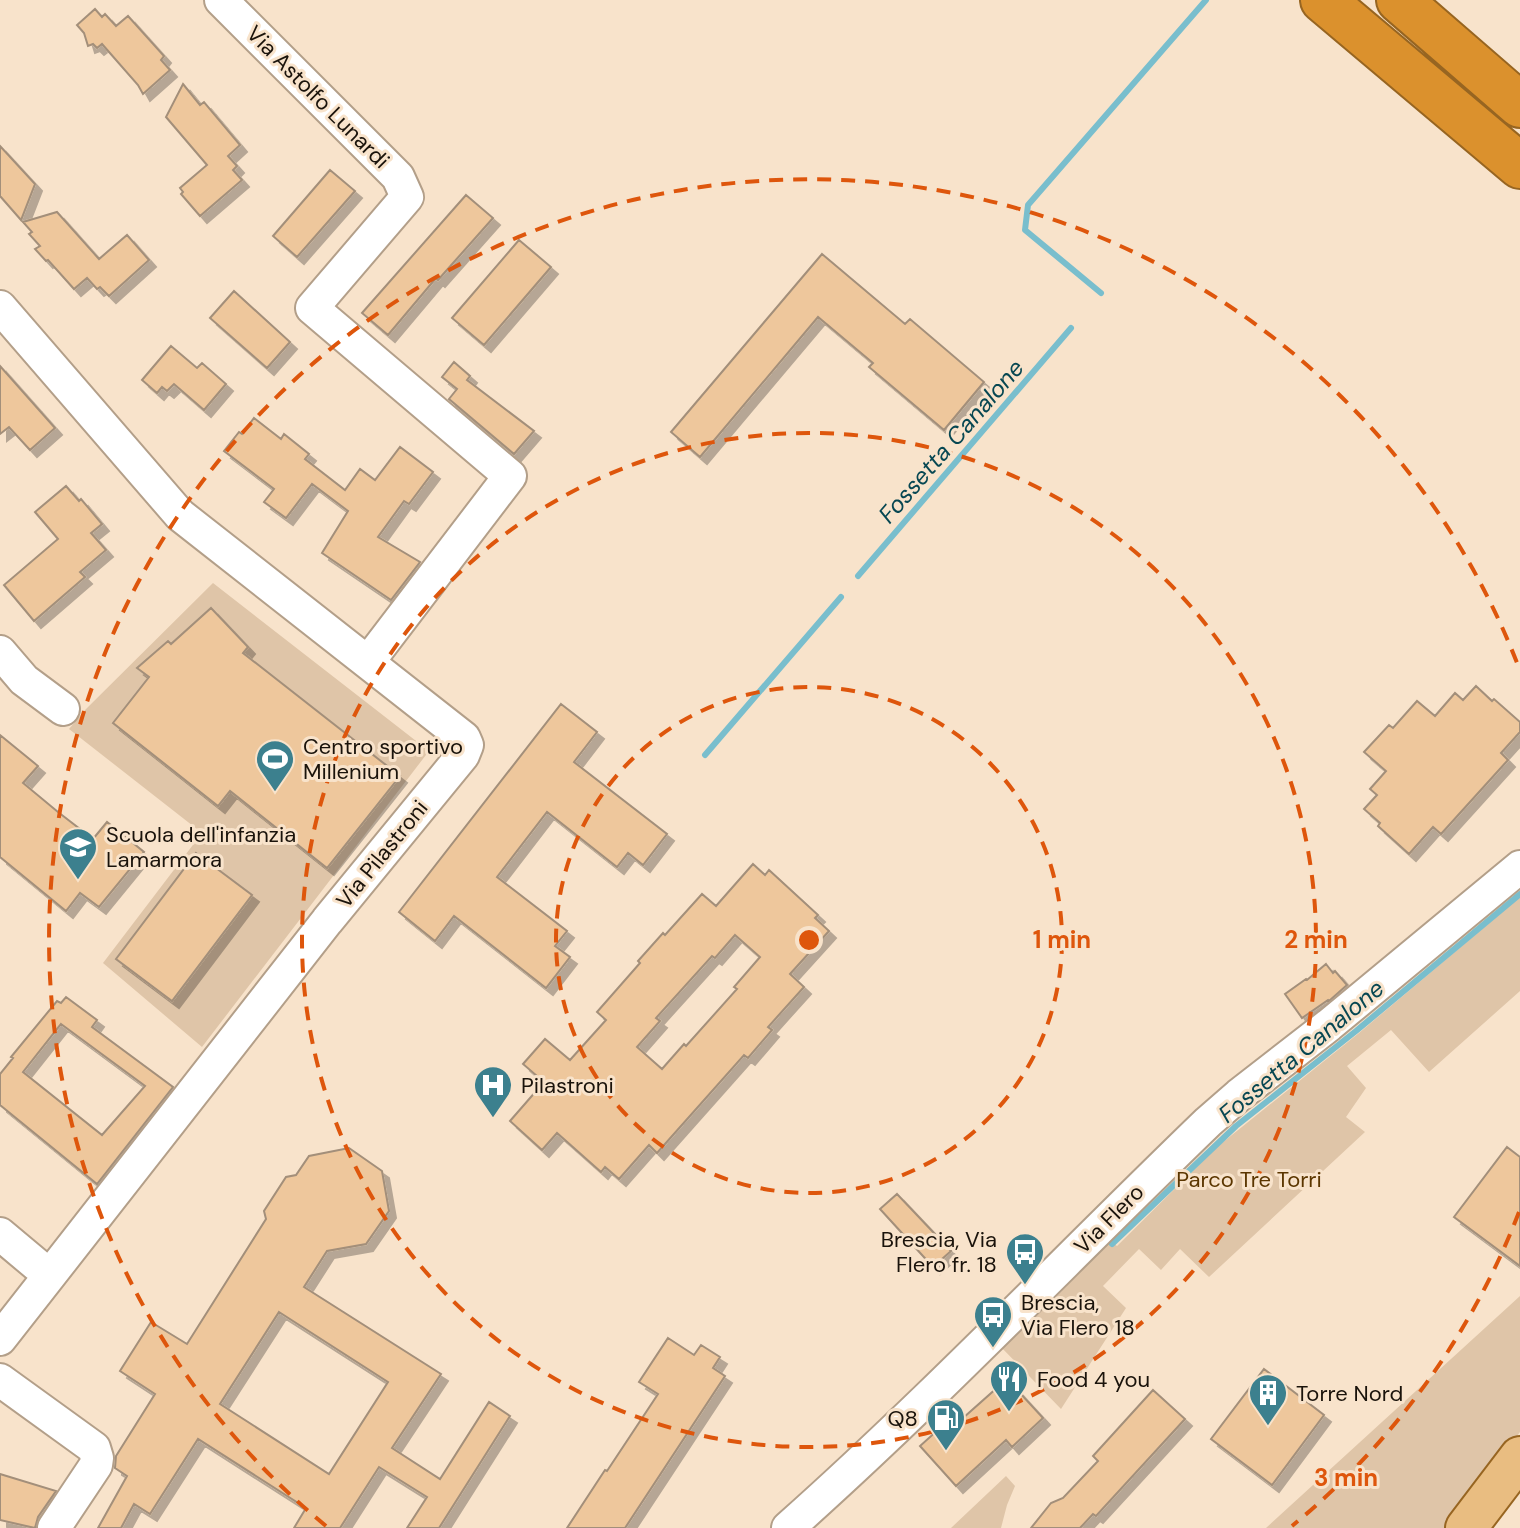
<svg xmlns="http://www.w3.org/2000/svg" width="1520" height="1528" viewBox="0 0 1520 1528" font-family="'DM Sans',sans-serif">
  <defs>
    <filter id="shadow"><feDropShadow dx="7" dy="7" stdDeviation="0" flood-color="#0004"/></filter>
  </defs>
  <rect width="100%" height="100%" fill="#f8e3cb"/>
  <path fill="#dfc5a8" d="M213,583L429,751L202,1047L103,963L202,833L69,729L86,709Z
    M1520,897V991L1429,1072L1391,1030L1347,1066L1366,1088L1346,1117L1365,1132L1209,1277L1180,1249L1161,1270L1139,1249L1103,1286L1126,1308L1061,1409L1000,1346L1109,1240L1117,1246L1217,1147L1359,1033Z
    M1520,1296V1432L1449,1528H1266Z
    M1006,1476L1015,1486L1007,1505L1001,1528H951Z"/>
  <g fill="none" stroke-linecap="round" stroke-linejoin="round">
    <path stroke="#79becd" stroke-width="6" d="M1101,293L1025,230L1028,205L1206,0
      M858,576L1071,328
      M705,755L841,597
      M1112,1244L1236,1126L1356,1031L1520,894"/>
  </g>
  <path fill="#eec79c" stroke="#a38f7a" stroke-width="2" fill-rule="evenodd" filter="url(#shadow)" d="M95,9L102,17L105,14L116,26L128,16L164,56L161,60L170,70L143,94L138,85L102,44L97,48L93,44L88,46L84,33L77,25Z
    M183,84L200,105L204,102L240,145L228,156L237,166L233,170L242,180L200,216L181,194L183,192L180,188L207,165L166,117Z
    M0,146L35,184L21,220L0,196Z
    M330,170L355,191L297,257L273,236Z
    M466,195L493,218L438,280L436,278L388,335L362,313Z
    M57,212L99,259L127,235L149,260L109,296L100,287L97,289L87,278L74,289L48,260L46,261L35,249L40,246L29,234L32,232L23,222Z
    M519,240L551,267L484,345L452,318Z
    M822,254L905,324L910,319L984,382L944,430L869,367L873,363L818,317L700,457L671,432Z
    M234,291L290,342L267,368L210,318Z
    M171,346L197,368L202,363L226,384L204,410L174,384L167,391L162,387L157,393L142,380Z
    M454,362L470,376L467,380L534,431L514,454L449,399L457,389L442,377Z
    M0,366L55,428L30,450L9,427L0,434Z
    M254,418L281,439L284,434L309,454L305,459L345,490L360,469L375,480L400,447L433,472L409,504L404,501L378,537L420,562L391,600L322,553L348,511L312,484L286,518L264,502L274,489L224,451L239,432L242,434Z
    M66,486L79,501L81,499L102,524L91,533L106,550L80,572L85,577L34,621L4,585L58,539L35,512Z
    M211,608L248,647L243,653L400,776L327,868L230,791L218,806L113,723L149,677L137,668L168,641L171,644Z
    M1476,686L1492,701L1494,699L1520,722V732L1501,753L1508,760L1441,834L1433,827L1409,854L1378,826L1380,823L1364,809L1377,795L1370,789L1386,771L1364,752L1389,725L1393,728L1417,701L1435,716L1455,693L1463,700Z
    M561,704L597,732L574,762L667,834L643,865L628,853L617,867L547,812L497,877L567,931L555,946L570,957L546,988L454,916L435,941L399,912Z
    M0,735L38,766L23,783L58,812L93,839L107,822L144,852L99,907L80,893L66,911L0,857Z
    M196,853L252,895L172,1001L116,959Z
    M753,864L765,875L769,870L818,915L815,918L829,931L790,974L804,987L768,1027L772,1030L748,1058L744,1055L657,1153L649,1145L619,1179L605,1167L601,1172L557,1133L542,1150L510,1121L544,1082L523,1064L545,1039L570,1060L606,1020L597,1012L640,963L638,961L663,933L665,935L702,894L716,906ZM735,935L760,957L734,987L737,989L686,1046L684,1044L662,1069L637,1047L660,1021L656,1018L712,956L715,958Z
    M1326,964L1333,973L1335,971L1347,985L1329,1001L1328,1000L1302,1018L1285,994L1306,979L1307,980Z
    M66,997L97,1020L92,1027L173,1087L97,1184L0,1105V1074L13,1058L11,1057L57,1001L61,1003ZM61,1024L145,1086L102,1135L23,1072Z
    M1507,1147L1520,1157V1266L1454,1217Z
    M349,1148L382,1171L389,1211L366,1244L327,1251L304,1287L441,1374L392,1448L440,1479L489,1402L510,1416L439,1528H407L427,1497L379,1467L340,1528H294L306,1508L198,1439L150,1514L134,1504L121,1528H98L127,1476L115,1468L116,1456L155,1394L120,1371L151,1322L187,1344L266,1219L264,1211L286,1177L296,1175L309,1156ZM279,1312L388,1382L329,1474L220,1404Z
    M897,1194L951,1251L933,1267L880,1209Z
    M668,1338L694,1355L701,1345L720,1357L713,1368L725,1376L625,1528H567L605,1470L607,1471L658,1394L639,1382Z
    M1264,1369L1324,1415L1272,1485L1211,1439Z
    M1007,1379L1043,1418L1012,1447L1006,1440L956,1486L920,1446L949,1420L954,1426Z
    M1153,1390L1185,1419L1096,1516L1093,1514L1080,1528H1031L1051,1503L1063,1498L1098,1461L1093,1456Z
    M0,1474L56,1491L38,1517L35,1528L0,1520Z"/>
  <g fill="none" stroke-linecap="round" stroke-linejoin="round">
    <g stroke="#b39f89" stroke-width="36">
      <path id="minor" d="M221,0L398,177L407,197L312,308L510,476L368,662
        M0,307L180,515L464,738L467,745L463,755L327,921L0,1339
        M0,652L24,680L63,709
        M0,1234L49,1275
        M0,1380L94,1448L97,1458L96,1465L54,1528
        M788,1528C933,1399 1068,1257 1208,1122L1239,1095L1329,1025L1520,867"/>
    </g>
    <g stroke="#976521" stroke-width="44">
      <path id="major" d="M1466,1528L1520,1457"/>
    </g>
    <g stroke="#976521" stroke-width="48">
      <path id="highway" d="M1323,0L1520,166
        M1399,0L1520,105"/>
    </g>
    <use href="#minor" stroke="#fff" stroke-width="32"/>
    <use href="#major" stroke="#e9bd81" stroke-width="40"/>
    <use href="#highway" stroke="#db912d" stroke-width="44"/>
  </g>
  <g fill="none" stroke="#de560c" stroke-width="4" stroke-dasharray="14 10">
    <circle cx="809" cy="940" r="253"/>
    <circle cx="809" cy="940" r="507"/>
    <path d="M1519 1212A760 760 0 0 1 1292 1526M326 1526A760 760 0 1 1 1519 668"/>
  </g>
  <defs>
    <g id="stadium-pin" transform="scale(2)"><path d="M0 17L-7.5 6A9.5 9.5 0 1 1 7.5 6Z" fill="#3c808e" stroke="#f8e3cb"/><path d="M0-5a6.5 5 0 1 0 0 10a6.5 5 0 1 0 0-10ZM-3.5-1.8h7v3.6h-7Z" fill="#fff"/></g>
    <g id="school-pin" transform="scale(2)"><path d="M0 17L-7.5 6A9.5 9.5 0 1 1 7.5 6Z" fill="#3c808e" stroke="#f8e3cb"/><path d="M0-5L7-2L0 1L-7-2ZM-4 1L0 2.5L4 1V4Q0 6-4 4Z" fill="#fff"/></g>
    <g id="hospital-pin" transform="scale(2)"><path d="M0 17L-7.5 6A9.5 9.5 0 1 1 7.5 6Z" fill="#3c808e" stroke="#f8e3cb"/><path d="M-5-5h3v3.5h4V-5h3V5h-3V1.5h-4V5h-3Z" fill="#fff"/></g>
    <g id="bus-pin" transform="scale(2)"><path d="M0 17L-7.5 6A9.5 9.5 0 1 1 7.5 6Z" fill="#3c808e" stroke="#f8e3cb"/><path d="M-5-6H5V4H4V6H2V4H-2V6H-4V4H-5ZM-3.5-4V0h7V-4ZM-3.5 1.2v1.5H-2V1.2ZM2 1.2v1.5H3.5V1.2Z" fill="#fff"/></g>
    <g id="restaurant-pin" transform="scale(2)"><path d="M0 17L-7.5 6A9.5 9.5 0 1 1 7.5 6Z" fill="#3c808e" stroke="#f8e3cb"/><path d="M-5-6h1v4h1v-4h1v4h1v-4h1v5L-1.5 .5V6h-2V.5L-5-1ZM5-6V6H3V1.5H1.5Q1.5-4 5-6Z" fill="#fff"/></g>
    <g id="building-pin" transform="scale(2)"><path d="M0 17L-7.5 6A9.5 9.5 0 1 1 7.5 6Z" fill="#3c808e" stroke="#f8e3cb"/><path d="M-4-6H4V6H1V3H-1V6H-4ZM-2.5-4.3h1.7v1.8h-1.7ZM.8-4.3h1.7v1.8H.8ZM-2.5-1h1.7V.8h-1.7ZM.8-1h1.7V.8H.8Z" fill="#fff"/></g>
    <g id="fuel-pin" transform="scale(2)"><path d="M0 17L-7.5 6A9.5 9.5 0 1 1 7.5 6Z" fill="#3c808e" stroke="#f8e3cb"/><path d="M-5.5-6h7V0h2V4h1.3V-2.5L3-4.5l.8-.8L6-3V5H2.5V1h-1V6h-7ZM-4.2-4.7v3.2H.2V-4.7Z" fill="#fff"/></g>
  </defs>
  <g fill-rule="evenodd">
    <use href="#stadium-pin" x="275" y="759"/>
    <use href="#school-pin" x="78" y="847"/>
    <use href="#hospital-pin" x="493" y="1085"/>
    <use href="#bus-pin" x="1025" y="1252"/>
    <use href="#bus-pin" x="993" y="1315"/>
    <use href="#restaurant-pin" x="1009" y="1379"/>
    <use href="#building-pin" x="1268" y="1393"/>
    <use href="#fuel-pin" x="946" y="1418"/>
  </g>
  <g text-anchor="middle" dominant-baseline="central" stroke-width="6" stroke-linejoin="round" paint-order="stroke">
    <g font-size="22" fill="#1a130b" stroke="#f8e3cb">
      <text transform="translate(318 97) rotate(45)">Via Astolfo Lunardi</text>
      <text transform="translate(382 854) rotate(-51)">Via Pilastroni</text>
      <text transform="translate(1109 1219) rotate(-45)">Via Flero</text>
    </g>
    <g font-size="22" fill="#1a130b" stroke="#f8e3cb" text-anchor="start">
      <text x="303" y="746">Centro sportivo<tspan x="303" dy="25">Millenium</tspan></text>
      <text x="106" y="834">Scuola dell'infanzia<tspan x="106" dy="25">Lamarmora</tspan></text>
      <text x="521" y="1085">Pilastroni</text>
      <text x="997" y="1239" text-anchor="end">Brescia, Via<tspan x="997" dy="25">Flero fr. 18</tspan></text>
      <text x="1021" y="1302">Brescia,<tspan x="1021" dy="25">Via Flero 18</tspan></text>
      <text x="1037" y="1379">Food 4 you</text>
      <text x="1296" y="1393">Torre Nord</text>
      <text x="918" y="1418" text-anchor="end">Q8</text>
    </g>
    <g font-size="22" fill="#5b3600" stroke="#f8e3cb">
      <text x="1249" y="1179">Parco Tre Torri</text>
    </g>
    <g font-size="24" font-style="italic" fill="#074752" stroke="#f8e3cb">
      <text transform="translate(951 441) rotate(-49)">Fossetta Canalone</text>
      <text transform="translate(1301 1051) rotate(-40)">Fossetta Canalone</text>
    </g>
  </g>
  <circle cx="809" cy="940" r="12" fill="#de560c" stroke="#f8e3cb" stroke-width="4"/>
  <g font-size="24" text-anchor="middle" font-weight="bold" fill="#de560c" stroke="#f8e3cb" stroke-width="6" stroke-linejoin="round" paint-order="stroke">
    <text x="1062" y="948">1 min</text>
    <text x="1316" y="948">2 min</text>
    <text x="1346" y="1486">3 min</text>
  </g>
</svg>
